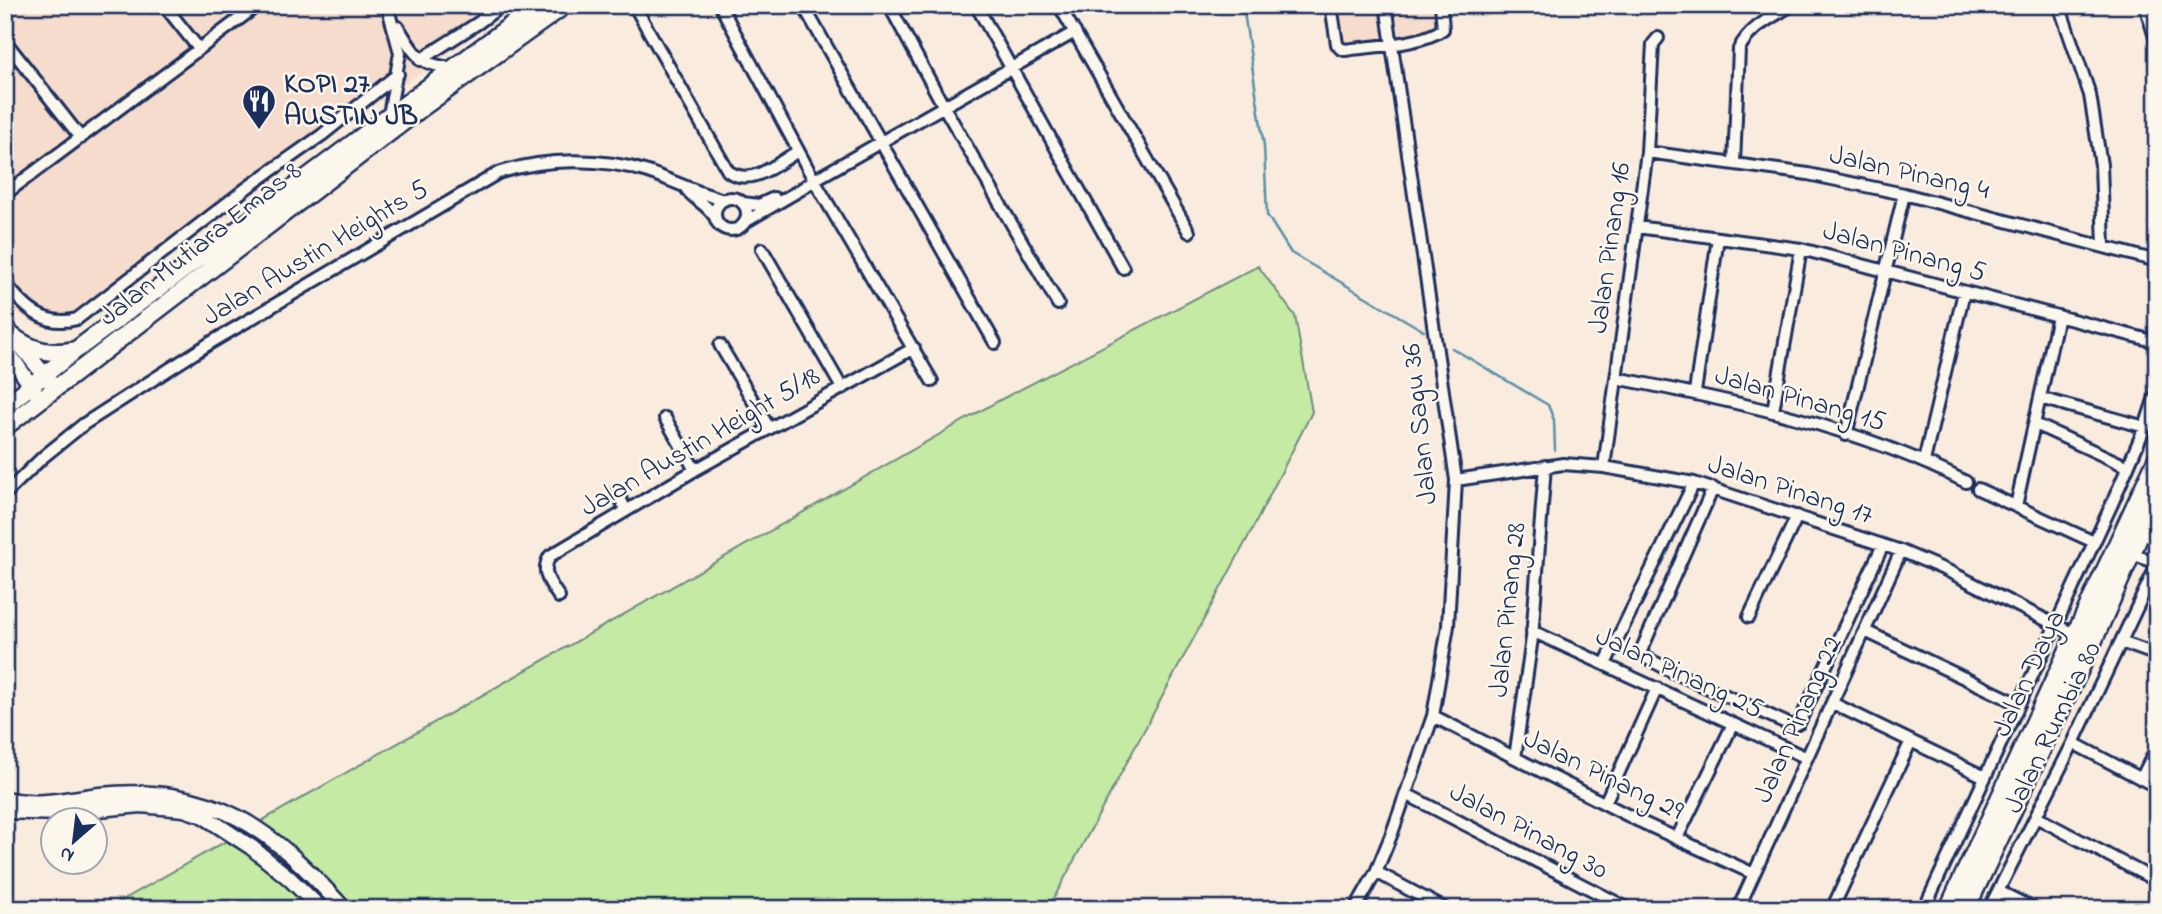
<svg xmlns="http://www.w3.org/2000/svg" width="2162" height="914" viewBox="0 0 2162 914" font-family="'Indie Flower',sans-serif">
  <rect width="100%" height="100%" fill="#f9ebdd"/>
  <filter id="ink" filterUnits="userSpaceOnUse"><feTurbulence type="fractalNoise" baseFrequency=".0143" numOctaves="2"/><feDisplacementMap in="SourceGraphic" scale="14" xChannelSelector="R" yChannelSelector="G"/><feConvolveMatrix kernelMatrix="1 2 1 2 8 2 1 2 1" color-interpolation-filters="sRGB"/></filter>
  <g filter="url(#ink)">
    <path fill="#f6dccc" d="M5,5H516L375,105L72,330L39,326L5,305Z
      M1322,5H1447L1450,33L1438,42L1419,47L1343,57L1329,50Z"/>
    <path fill="#c5eaa4" stroke="#708c81" stroke-width="2" d="M1258,266L1295,316L1312,412L1253,528L1048,909H107L1000,400Z"/>
    <g fill="none" stroke-linecap="round" stroke-linejoin="round">
      <path stroke="#5991a8" stroke-width="2.5" d="M1243,5L1264,146L1267,215L1291,253L1424,331
        M1452,348L1548,405L1554,420L1555,450"/>
      <g stroke="#1b2f5e" stroke-width="16">
        <path id="minor" d="M164,5L199,49
          M387,5L400,53L389,115
          M634,5L728,171C751,188 778,163 798,151
          M720,5L814,180L932,381
          M803,5L995,343
          M889,5L944,107L1058,304
          M976,5L1123,268
          M1059,5L1189,232
          M1331,5L1337,44L1340,48L1345,50C1373,46 1421,45 1443,29L1441,5
          M2059,5L2090,95L2101,165L2104,246
          M2145,5L2157,44
          M398,27C416,56 418,65 454,68
          M5,41L81,138
          M420,60L478,23L502,5
          M1647,152L1808,174L1904,194L2157,261
          M1734,163L1739,49C1750,27 1771,18 1792,5
          M686,188C692,199 705,202 715,217
          M5,194L258,5
          M715 214a16 16 0 1 1 32 0a16 16 0 1 1-32 0Z
          M743,203L759,205L774,198
          M745,222L800,190L814,180L1075,32
          M1637,227L1801,249L2157,342
          M762,249L842,388
          M5,283C24,307 44,328 77,319L248,187L322,135L398,74
          M720,345L769,428
          M1616,378C1735,401 1857,426 1966,482
          M1695,392L1718,238
          M2040,398L2145,427
          M1773,411L1801,249
          M665,418L695,470
          M2035,424L2128,467
          M1846,435L1904,194
          M1924,461L1964,292
          M1604,467L1647,152L1653,44L1658,38
          M1456,480L1563,464L1604,467L1694,483L1901,551L1948,571L2080,637
          M1713,488L1641,651V655L1673,672L1793,726L1799,723L1883,545
          M1978,489L2094,542
          M617,491L626,511
          M5,494L43,457L84,424L210,343L498,173C544,158 602,157 648,172C674,181 697,193 724,200
          M2016,506L2058,316
          M2127,552L2157,563
          M559,597C550,583 540,572 550,556L695,470L914,348
          M1749,617L1797,516
          M1532,631L1807,758
          M1865,631L2019,704
          M2121,642L2157,655
          M1605,664L1694,483
          M1832,703L1985,777
          M1433,716L1639,821L1754,874
          M2073,743L2157,787
          M1515,758L1532,638L1545,466
          M2141,779L2157,747
          M1406,794L1629,909
          M1605,803L1657,688
          M2036,817L2157,881
          M1677,838L1733,724
          M1376,872L1445,909
          M1998,891L2034,909
          M1355,909L1376,872L1392,833L1433,716L1448,626L1456,480L1386,5
          M1738,909L1901,551
          M1832,909L1911,741
          M1924,909L2111,506L2145,427L2157,391
          M1989,909L2073,743L2157,565"/>
      </g>
      <g stroke="#1b2f5e" stroke-width="19">
        <path id="tertiary" d="M5,326L50,382
          M5,348L36,393
          M5,799C41,807 66,799 100,795C215,784 271,828 344,909
          M5,811L56,813L141,805L184,809L202,815L251,847L289,878L321,909"/>
      </g>
      <g stroke="#1b2f5e" stroke-width="21">
        <path id="secondary" d="M12,336C32,351 51,355 75,350
          M5,406L76,350L538,5
          M5,427L423,107L565,5"/>
      </g>
      <g stroke="#1b2f5e" stroke-width="23">
        <path id="primary" d="M1949,909L2157,460
          M1965,909L2092,642L2157,494"/>
      </g>
      <use href="#minor" stroke="#fbf7ec" stroke-width="10"/>
      <use href="#tertiary" stroke="#fbf7ec" stroke-width="14"/>
      <use href="#secondary" stroke="#fbf7ec" stroke-width="16"/>
      <use href="#primary" stroke="#fbf7ec" stroke-width="18"/>
    </g>
  </g>
  <defs>
    <g id="restaurant-pin" transform="scale(1.75)"><path d="M0 17L-7.5 6A9.5 9.5 0 1 1 7.5 6Z" fill="#1b2f5e" stroke="#fbf7ec"/><path d="M-5-6h1v4h1v-4h1v4h1v-4h1v5L-1.5 .5V6h-2V.5L-5-1ZM5-6V6H3V1.5H1.5Q1.5-4 5-6Z" fill="#fff"/></g>
  </defs>
  <g fill-rule="evenodd">
    <use href="#restaurant-pin" x="259" y="101"/>
  </g>
  <g text-anchor="middle" dominant-baseline="central" stroke-width="5" stroke-linejoin="round" paint-order="stroke">
    <g font-size="28" font-weight="bold" fill="#1b2f5e" stroke="#fbf7ec" text-anchor="start">
      <text x="284" y="85">KOPI 27<tspan x="284" dy="32">AUSTIN JB</tspan></text>
    </g>
    <g font-size="28" fill="#1b2f5e" stroke="#fbf7ec">
      <text transform="translate(1909 174) rotate(13)">Jalan Pinang 4</text>
      <text transform="translate(201 245) rotate(-38)">Jalan Mutiara Emas 8</text>
      <text transform="translate(1611 248) rotate(-82)">Jalan Pinang 16</text>
      <text transform="translate(1904 253) rotate(15)">Jalan Pinang 5</text>
      <text transform="translate(316 254) rotate(-31)">Jalan Austin Heights 5</text>
      <text transform="translate(1800 400) rotate(16)">Jalan Pinang 15</text>
      <text transform="translate(1421 424) rotate(-96)">Jalan Sagu 36</text>
      <text transform="translate(701 443) rotate(-30)">Jalan Austin Height 5/18</text>
      <text transform="translate(1790 491) rotate(18)">Jalan Pinang 17</text>
      <text transform="translate(1509 610) rotate(-84)">Jalan Pinang 28</text>
      <text transform="translate(1679 674) rotate(25)">Jalan Pinang 25</text>
      <text transform="translate(2030 674) rotate(-65)">Jalan Daya</text>
      <text transform="translate(1799 720) rotate(-66)">Jalan Pinang 22</text>
      <text transform="translate(2054 728) rotate(-64)">Jalan Rumbia 80</text>
      <text transform="translate(1603 776) rotate(26)">Jalan Pinang 29</text>
      <text transform="translate(1528 832) rotate(28)">Jalan Pinang 30</text>
    </g>
  </g>
  <rect width="2162" height="914" fill="none" stroke="#fbf7ec" stroke-width="28"/>
  <rect x="14" y="14" width="2134" height="886" fill="none" stroke="#1b2f5e" stroke-width="2.5" filter="url(#ink)"/>
  <g transform="translate(74 841) rotate(208)"><circle r="33" fill="#fbf7ec" stroke="#a1a7b3" stroke-width="2"/>
  <path d="M0-5L12 26L0 18L-12 26Z" fill="#1b2f5e"/>
  <text y="-10" font-size="19" font-weight="bold" text-anchor="middle" fill="#1b2f5e">N</text>
  </g>
</svg>
